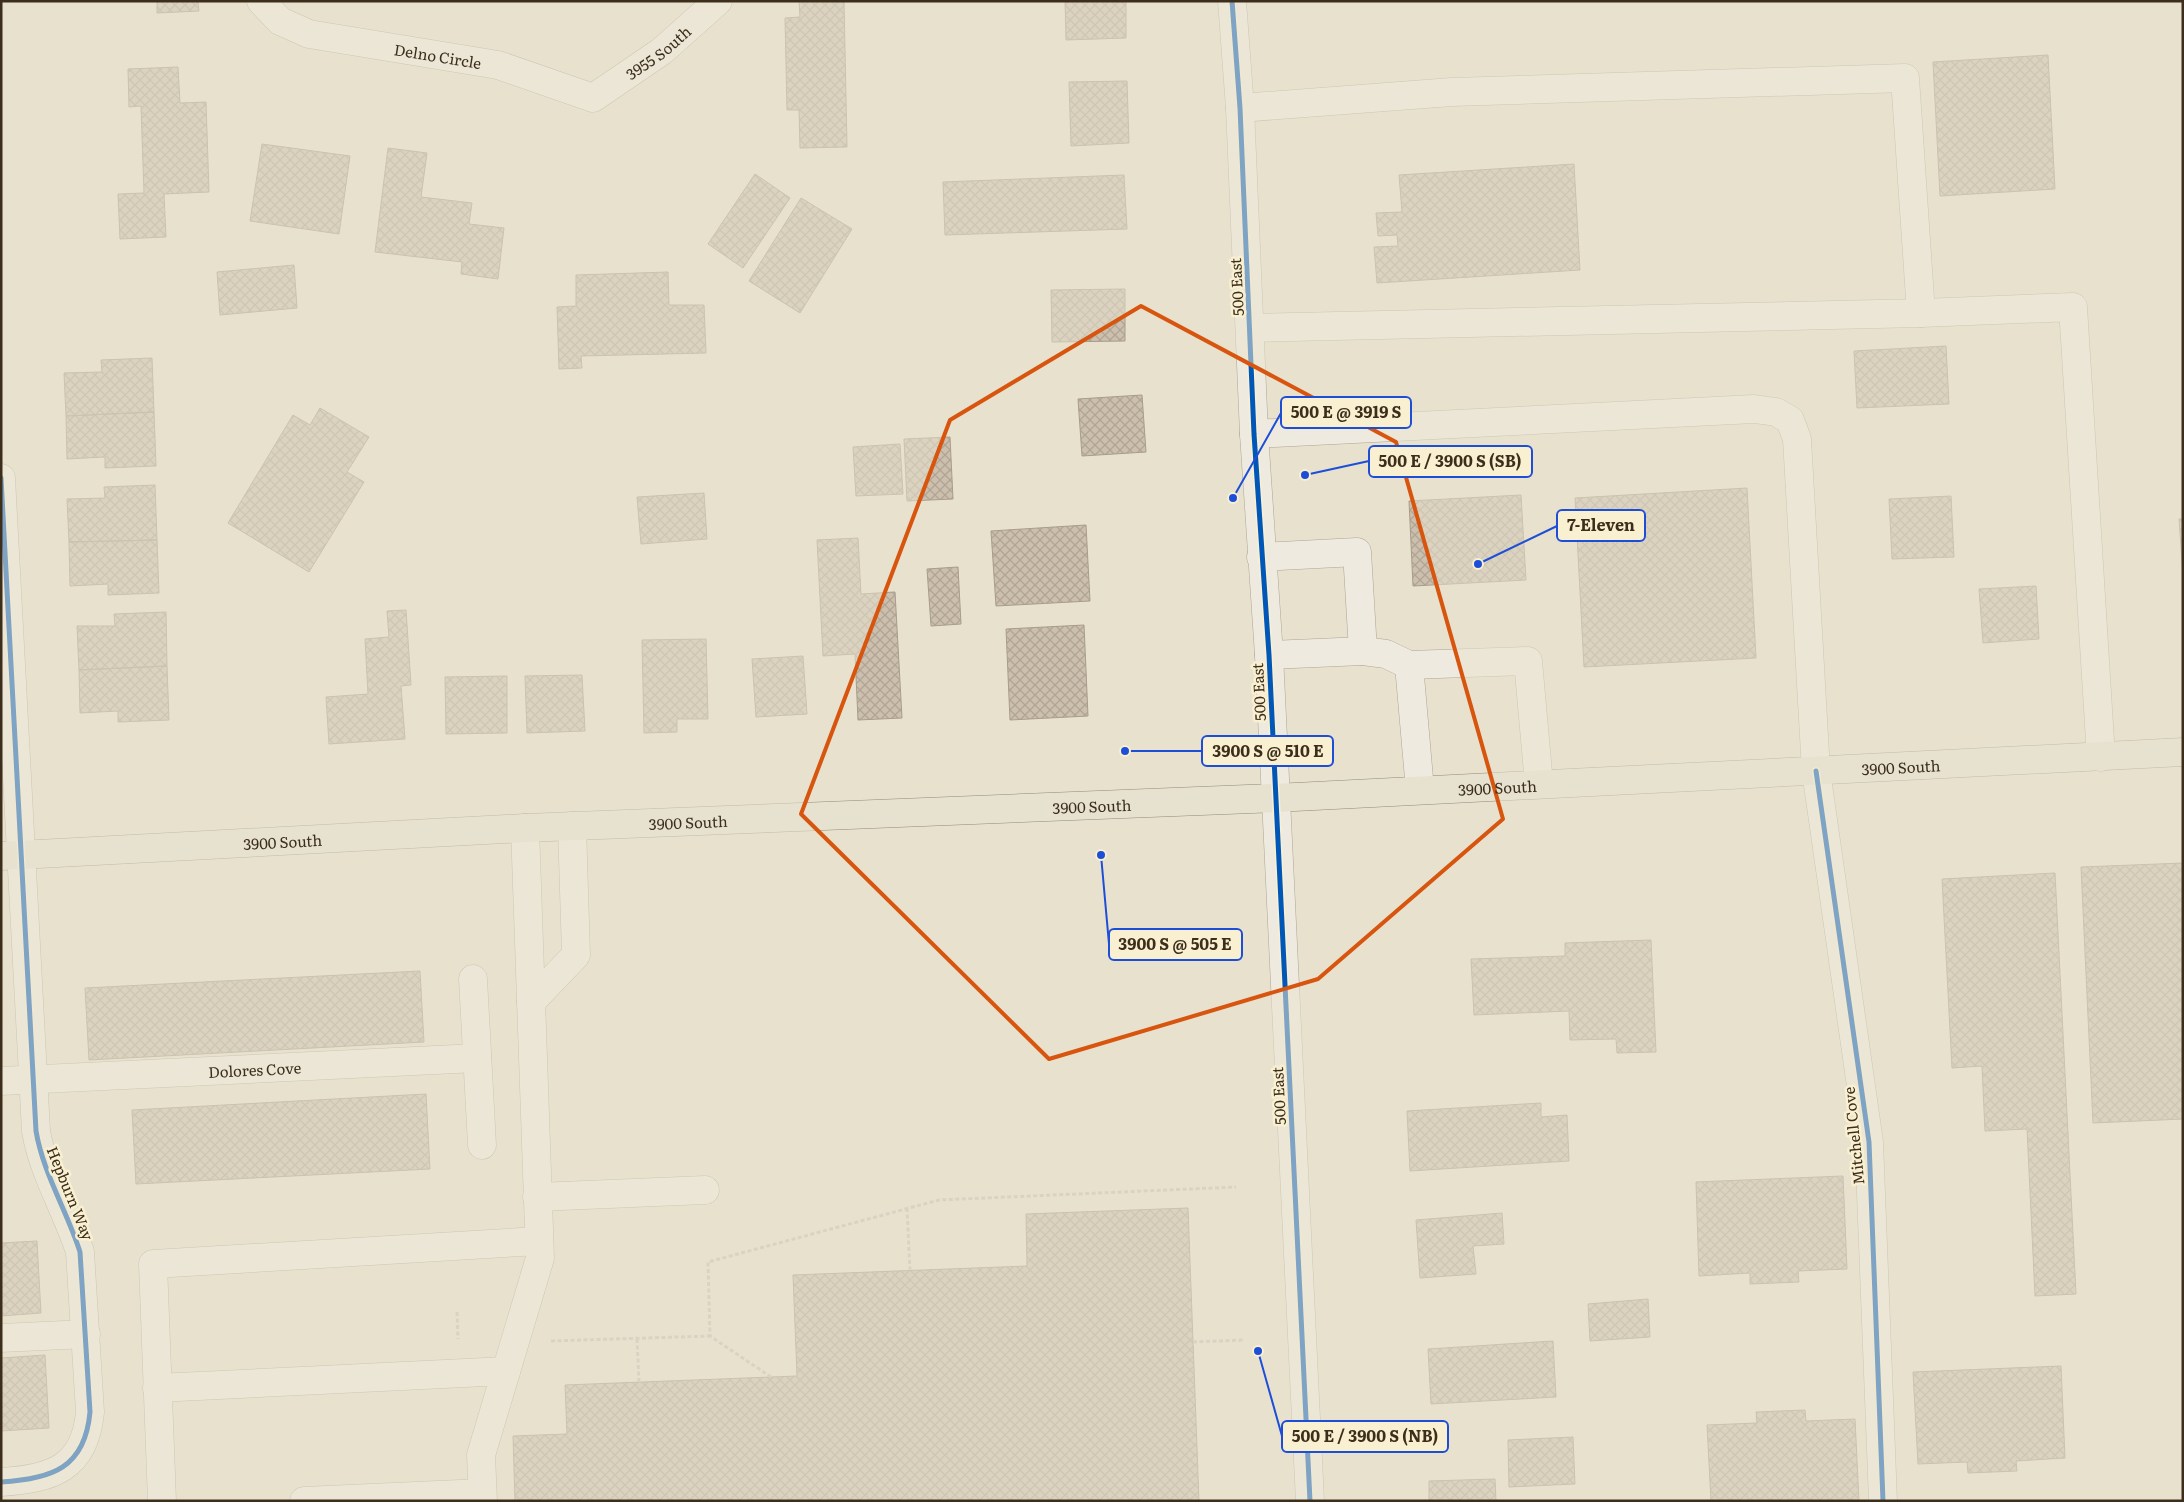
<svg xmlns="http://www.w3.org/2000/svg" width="2184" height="1502" viewBox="0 0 2184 1502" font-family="Literata,serif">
  <defs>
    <pattern id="building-cross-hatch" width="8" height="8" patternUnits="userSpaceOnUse" patternTransform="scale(1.25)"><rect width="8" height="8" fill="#ccbfad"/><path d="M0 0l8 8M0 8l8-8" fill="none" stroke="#b0a494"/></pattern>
  </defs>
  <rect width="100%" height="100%" fill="#e8e1cd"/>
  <path fill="url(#building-cross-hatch)" stroke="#a89c8c" d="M157,1H198L199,11L157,13Z
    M799,1H844L847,147L800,148L799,110H787L785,18L800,17Z
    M1065,1H1126V38L1066,40Z
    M2048,55L2055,189L1940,196L1933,62Z
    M178,67L180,103L206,102L209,192L164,194L166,237L120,239L118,194L144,193L141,106L129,107L128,69Z
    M1127,81L1129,143L1071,146L1069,82Z
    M262,144L350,156L339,234L250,221Z
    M388,148L427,153L421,197L472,203L469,224L504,228L498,279L461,274L462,262L375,252Z
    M1574,164L1580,270L1377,283L1374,247L1398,246L1397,235L1378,236L1376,213L1402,212L1399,175Z
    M755,174L790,198L743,268L708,244Z
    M1124,175L1127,229L945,235L943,182Z
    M801,198L852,229L800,313L749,281Z
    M294,265L297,308L220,315L217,272Z
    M668,272L669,305H704L706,353L581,356L582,368L559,369L557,307L576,306V275Z
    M1125,289V341L1052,342L1051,290Z
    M1946,346L1949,404L1857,408L1854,351Z
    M152,358L154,412L66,416L64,373L102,372L101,360Z
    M1142,395L1146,452L1082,456L1078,399Z
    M320,408L369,437L347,472L364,482L309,572L228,523L293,415L310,425Z
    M154,412L156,466L105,468V457L67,459L66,416Z
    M950,437L953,499L907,501L904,439Z
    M900,444L903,494L856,496L853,447Z
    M155,485L157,540L69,542L67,499L105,498L104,487Z
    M1747,488L1756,658L1584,667L1575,498Z
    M704,493L707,539L641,544L637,497Z
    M1521,495L1526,580L1413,586L1409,501Z
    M1951,496L1954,557L1892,559L1889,499Z
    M2179,519H2183V575Z
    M1086,525L1090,601L996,606L991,531Z
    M858,538L861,594L895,592L902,718L858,720L855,654L823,656L817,540Z
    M157,540L159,593L108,595V584L70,586L69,542Z
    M958,567L961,624L931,626L927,569Z
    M2036,586L2039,639L1983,643L1979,589Z
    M406,610L411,685L401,686L405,739L329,744L326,697L368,694L365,639L389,637L387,611Z
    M166,612L167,666L79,670L77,626H115L114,614Z
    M1084,625L1088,716L1010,720L1006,629Z
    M706,639L708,719H677V732L644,733L642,640Z
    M803,656L807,714L756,717L752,659Z
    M167,666L169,720L118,722V711L80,713L79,670Z
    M582,675L585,731L527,733L525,676Z
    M507,676V733L446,734L445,677Z
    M2183,863V1119L2093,1123L2081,867Z
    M2055,873L2076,1294L2035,1296L2027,1129L1985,1131L1982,1066L1952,1068L1942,879Z
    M1651,940L1656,1052L1617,1053L1616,1039L1570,1040L1569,1011L1474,1015L1471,959L1565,956V943Z
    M420,971L424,1042L89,1060L85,988Z
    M426,1094L430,1169L136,1184L132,1110Z
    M1541,1103V1117L1567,1115L1569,1161L1410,1171L1407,1111Z
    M1843,1176L1847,1269L1798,1271L1799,1282L1750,1284V1273L1699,1276L1696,1182Z
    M1188,1208L1199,1501H515L513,1436L567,1434L565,1385L797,1376L793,1275L1027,1266L1026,1214Z
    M1502,1213L1504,1244L1473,1246L1476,1274L1420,1278L1416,1220Z
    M37,1241L41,1313L1,1316V1243Z
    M1648,1299L1650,1337L1590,1341L1588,1304Z
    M1553,1341L1556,1397L1431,1404L1428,1349Z
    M45,1355L49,1428L1,1431V1358Z
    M2061,1366L2065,1458L2016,1461L2017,1471L1968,1473L1967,1462L1918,1464L1913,1372Z
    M1805,1410L1806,1421L1855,1419L1859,1501H1711L1707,1425L1757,1423L1756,1412Z
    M1573,1437L1575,1484L1509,1487L1508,1440Z
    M1495,1479L1496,1501H1429V1481Z"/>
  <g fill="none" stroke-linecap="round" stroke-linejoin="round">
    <g stroke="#ada596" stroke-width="29">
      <g id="minor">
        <path id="s1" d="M261,1L280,21L309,34L498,65L593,98L662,51L718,1"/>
        <path d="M1232,1L1240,108L1254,434L1269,655L1310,1501"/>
        <path d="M1240,108L1452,92L1905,78L1921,313L1250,328"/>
        <path d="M1921,313L2073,307L2101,757"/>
        <path d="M1254,434L1754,409L1776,412L1790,420L1797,439L1816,771L1869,1142L1883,1501"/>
        <path d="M1,478L36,1131C43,1173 67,1211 80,1252L90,1412C85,1468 52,1479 1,1482"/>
        <path d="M1261,557L1357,552L1363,651L1269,655"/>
        <path d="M1363,651L1386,654L1409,665"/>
        <path d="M1420,790L1409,665L1528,661L1539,784"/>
        <path d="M473,979L482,1145"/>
        <path d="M531,1002L576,955L572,826"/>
        <path id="s2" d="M1,1081L477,1058"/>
        <path d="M537,1197L705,1190"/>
        <path d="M1,1338L86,1334"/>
        <path d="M157,1388L506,1371"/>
        <path d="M162,1501L153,1264L539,1241"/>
        <path d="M304,1501L482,1493"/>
        <path d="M483,1501L481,1455L540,1258L525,828"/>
      </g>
    </g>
    <g stroke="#928b7d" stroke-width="29">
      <g id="major">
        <path id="s3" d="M1,856L525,828L1275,798L2183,752"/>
      </g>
    </g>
    <path stroke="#c7c2b6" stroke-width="3" stroke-dasharray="4 2.5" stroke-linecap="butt" d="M907,1208L910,1271
      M457,1312L458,1339
      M637,1339L639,1382
      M551,1341L710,1336
      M1193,1342L1244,1340
      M771,1377L710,1336L708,1262L939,1200L1236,1187"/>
    <use href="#minor" stroke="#efeadf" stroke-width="28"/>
    <use href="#major" stroke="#e7e1d0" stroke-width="28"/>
    <g stroke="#f9f0d2" stroke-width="8">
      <path id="cycleway" d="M1232,1L1240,108L1254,434L1269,655L1310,1501
        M1,478L36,1131C43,1173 67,1211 80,1252L90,1412C85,1468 52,1479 1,1482
        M1816,771L1869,1142L1883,1501"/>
    </g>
    <use href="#cycleway" stroke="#0057b8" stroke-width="5"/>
  </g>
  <path d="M0 0H2184V1502H0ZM1141,306L1396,442L1503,819L1318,979L1049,1059L801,814L950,420Z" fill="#e8e1cd" fill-opacity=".55" fill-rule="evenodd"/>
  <path fill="none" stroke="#d7550e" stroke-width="4" stroke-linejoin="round" d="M1141,306L1396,442L1503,819L1318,979L1049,1059L801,814L950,420Z"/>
  <g text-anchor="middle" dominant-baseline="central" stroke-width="5" stroke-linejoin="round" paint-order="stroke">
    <g font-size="15" fill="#3d2e1c" stroke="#f9f0d2">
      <text stroke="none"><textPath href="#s1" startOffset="431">3955 South</textPath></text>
      <text stroke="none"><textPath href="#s1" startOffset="190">Delno Circle</textPath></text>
      <text transform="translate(1236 287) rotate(-93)">500 East</text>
      <text transform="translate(1258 692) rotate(-93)">500 East</text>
      <text stroke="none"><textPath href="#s3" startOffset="1902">3900 South</textPath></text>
      <text stroke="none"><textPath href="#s3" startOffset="1498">3900 South</textPath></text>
      <text stroke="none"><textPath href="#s3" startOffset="1092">3900 South</textPath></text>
      <text stroke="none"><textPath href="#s3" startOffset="688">3900 South</textPath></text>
      <text stroke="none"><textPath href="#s3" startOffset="282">3900 South</textPath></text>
      <text stroke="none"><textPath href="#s2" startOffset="254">Dolores Cove</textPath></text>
      <text transform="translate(1278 1096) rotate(-93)">500 East</text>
      <text transform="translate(1853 1136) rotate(-96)">Mitchell Cove</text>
      <text transform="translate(71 1193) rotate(68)">Hepburn Way</text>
    </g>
  </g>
  <path fill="none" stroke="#1d4ed8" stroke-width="2" d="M1233 498L1281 413M1305 475L1369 461M1478 564L1557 526M1125 751L1202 751M1101 855L1109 944M1258 1351L1282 1436"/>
  <g fill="#1d4ed8" stroke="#f9f0d2" stroke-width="2">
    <circle cx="1233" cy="498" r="5"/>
    <circle cx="1305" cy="475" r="5"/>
    <circle cx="1478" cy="564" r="5"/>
    <circle cx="1125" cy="751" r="5"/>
    <circle cx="1101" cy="855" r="5"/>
    <circle cx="1258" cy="1351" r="5"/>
  </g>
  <g fill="#f9f0d2" stroke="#1d4ed8" stroke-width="2">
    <rect x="1281" y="397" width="130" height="31" rx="5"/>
    <rect x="1369" y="446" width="163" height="31" rx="5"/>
    <rect x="1557" y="510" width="88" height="31" rx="5"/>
    <rect x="1202" y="736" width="131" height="30" rx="5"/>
    <rect x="1109" y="929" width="133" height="31" rx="5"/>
    <rect x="1282" y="1421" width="166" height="31" rx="5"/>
  </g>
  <g font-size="16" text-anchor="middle" font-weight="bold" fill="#3d2e1c">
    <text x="1346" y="418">500 E @ 3919 S</text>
    <text x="1450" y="467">500 E / 3900 S (SB)</text>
    <text x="1601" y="531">7-Eleven</text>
    <text x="1268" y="757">3900 S @ 510 E</text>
    <text x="1175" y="950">3900 S @ 505 E</text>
    <text x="1365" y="1442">500 E / 3900 S (NB)</text>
  </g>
  <rect width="2184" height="1502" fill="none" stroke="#3d2e1c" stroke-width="5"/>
</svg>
